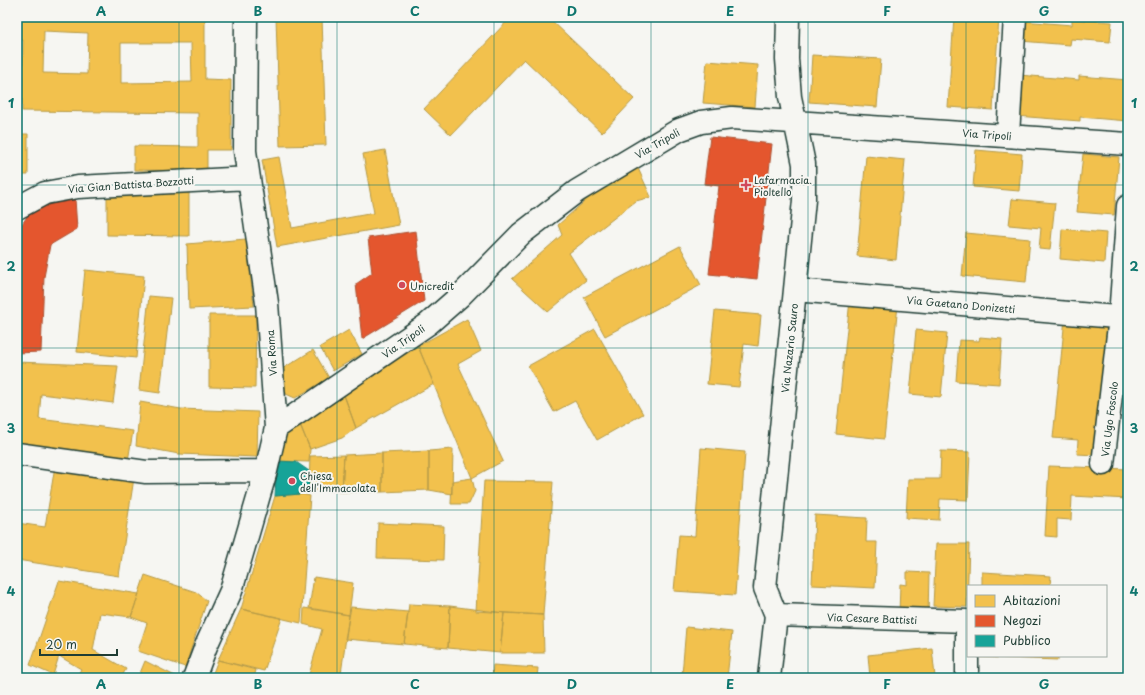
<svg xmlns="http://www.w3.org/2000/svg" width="1145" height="695" viewBox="0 0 1145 695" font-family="'Playpen Sans',sans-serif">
  <rect width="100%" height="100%" fill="#f6f6f2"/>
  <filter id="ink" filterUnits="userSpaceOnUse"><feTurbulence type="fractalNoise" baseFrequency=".025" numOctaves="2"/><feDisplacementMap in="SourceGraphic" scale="8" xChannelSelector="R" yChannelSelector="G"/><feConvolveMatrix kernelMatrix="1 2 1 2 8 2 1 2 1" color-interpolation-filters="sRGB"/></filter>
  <g filter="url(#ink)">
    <path fill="#f2c14e" stroke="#b39946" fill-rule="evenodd" d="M17,17H205V79L231,80V150H207V171L134,170V146L198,147V113L22,111L23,40H17ZM44,31L88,33L87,74L43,73ZM121,43H191L192,82L121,83Z
      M276,17H322L326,145L280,146Z
      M511,17H548L634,99L602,133L524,59L451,135L424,109Z
      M954,17H999L993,110L948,107Z
      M1072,19L1112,22L1110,42L1071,39L1070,45L1020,41L1022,21L1072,25Z
      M812,55L881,59L877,107L809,102Z
      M707,61L758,65L755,107L703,103Z
      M1019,75L1079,80V76L1128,80V121L1080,117V121L1016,116Z
      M17,134H28V175H17Z
      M385,150L399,225L277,247L262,160L279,157L292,228L374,213L363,154Z
      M976,150L1022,154L1019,191L973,187Z
      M1083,154L1119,157L1114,215L1077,212Z
      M866,156L905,160L896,260L857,256Z
      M637,166L651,197L636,201L569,253L586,280L548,312L512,279L562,235L558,225L611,178Z
      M107,192H189V236L107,235Z
      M1012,199L1055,203L1050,250L1039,249L1041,228L1009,225Z
      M1062,229L1106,233L1104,263L1060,259Z
      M966,233L1030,239L1026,282L962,276Z
      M246,239L254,306L189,309L187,244Z
      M680,246L701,285L605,336L584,297Z
      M85,270L144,276L136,358L77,352Z
      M149,296L171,298L160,393L139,390Z
      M850,300L898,305L884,439L836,434Z
      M715,311L761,315L758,346L744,344L739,387L707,384Z
      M209,315H256L255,388L209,387Z
      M1065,318L1108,322L1095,455L1077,454L1078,440L1053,438Z
      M467,319L481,351L458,364L503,461L472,478L418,346Z
      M595,329L643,414L597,440L575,401L554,412L528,366Z
      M349,330L362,354L333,371L320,347Z
      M916,330L947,333L941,397L910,394Z
      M1128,330V368H1124Z
      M980,337L1002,339L999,384L956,381L959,340L979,341Z
      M418,346L434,384L356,428L344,395Z
      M313,350L329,378L295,398L286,394L282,369Z
      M17,362L118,366L113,403L41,394L39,419L133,431L128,461L17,444Z
      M344,395L356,428L342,438L310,449L298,420Z
      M140,402L181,409L258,412L257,457L179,454L136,446Z
      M300,424L310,449L309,462L277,461L278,432Z
      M701,448L745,452L735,595L674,591L679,535L695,536Z
      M453,449L452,494L429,490V451Z
      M429,451V490L382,492V453Z
      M941,451L970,452L968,500L940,499L939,520L906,518L908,479H940Z
      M382,453V492H342L344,455Z
      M344,455L342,492L309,490L310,456Z
      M55,466L134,478L119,576L17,560V523L45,527Z
      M1049,466L1128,469V499L1072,496L1071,520L1057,519V537L1045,536Z
      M472,478L475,491L469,504H451L452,481Z
      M484,481L553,482L543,615L476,611Z
      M301,494L310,496L301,623L241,609L275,496Z
      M815,515L867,518L866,542H877L875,588L812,585Z
      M378,523L444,526L443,560L377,558Z
      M936,544H969L967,607L933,606Z
      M907,572L929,573L928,615L899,614L900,584L907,585Z
      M982,572L1051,576L1050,586H982Z
      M145,575L196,592L207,601L185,667L138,651L147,623L131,617Z
      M314,577L353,583L349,615L309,608Z
      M59,581L139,594L131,617L100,613L93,650L126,669L121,678H76L81,669L59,656L53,675L30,665Z
      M409,604L450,606L448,648L404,644Z
      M450,606L504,613L500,653L448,648Z
      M351,607L408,612L404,644L345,639Z
      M304,608L349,615L341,674L374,678H308L322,629L303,624Z
      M241,609L282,618L264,671L218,660Z
      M504,613L543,615L544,653H500Z
      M686,627L732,632L727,678L682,675Z
      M932,648L935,677L870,678L868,655Z
      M978,656H1058V660L978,657Z
      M218,660L256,670L254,678H211Z
      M145,661L179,678H138Z
      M493,665L538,668L537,678H492Z"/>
    <path fill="#e4572e" stroke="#a94f30" d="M710,137L772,144L757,279L709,274L719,186L704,184Z
      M75,199L77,229L50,245L44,277L41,352L17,353V231L34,207Z
      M416,231L424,301L362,339L356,284L372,273L368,238Z"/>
    <path fill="#17a398" stroke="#19847a" d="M277,461L296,462L309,471V490L301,494L275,496Z"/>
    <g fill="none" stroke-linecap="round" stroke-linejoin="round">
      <g stroke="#1f3d34" stroke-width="25">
        <path id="minor" d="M1008,135L1015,17
          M17,208L45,193L78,187L249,178
          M795,290L1128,318
          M276,428L428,324L460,296L521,234L577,191L679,130L701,122L732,118L1128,144
          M17,454L146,472L266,471
          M1103,464L1120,317L1128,206
          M776,615L967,621V678
          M194,678L206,646L231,591L266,471L276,428L267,303L245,151L246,17
          M769,678L776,615L765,588L804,200V164L790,97L787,59L788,17"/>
      </g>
      <use href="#minor" stroke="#f6f6f2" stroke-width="22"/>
    </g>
  </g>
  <path fill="none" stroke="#0f766e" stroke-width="1" stroke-opacity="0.55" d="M179,17V678M337,17V678M494,17V678M651,17V678M808,17V678M966,17V678M17,185H1128M17,348H1128M17,510H1128"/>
  <g fill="#d1495b" stroke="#f6f6f2" stroke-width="1.5">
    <path d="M744 179h4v4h4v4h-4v4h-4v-4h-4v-4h4z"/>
    <circle cx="402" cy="285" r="4"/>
    <circle cx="292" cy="481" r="4"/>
  </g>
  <g text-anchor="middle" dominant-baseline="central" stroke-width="4" stroke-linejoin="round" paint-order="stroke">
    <g font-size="10" fill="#1f3d34" stroke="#f6f6f2">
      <text transform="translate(987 134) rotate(4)">Via Tripoli</text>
      <text transform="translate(657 143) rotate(-30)">Via Tripoli</text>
      <text transform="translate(131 184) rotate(-4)">Via Gian Battista Bozzotti</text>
      <text transform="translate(961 304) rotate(5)">Via Gaetano Donizetti</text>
      <text transform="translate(403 341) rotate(-35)">Via Tripoli</text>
      <text transform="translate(789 348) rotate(-84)">Via Nazario Sauro</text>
      <text transform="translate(271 353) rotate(-94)">Via Roma</text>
      <text transform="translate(1109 419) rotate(-83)">Via Ugo Foscolo</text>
      <text transform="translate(872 618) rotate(2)">Via Cesare Battisti</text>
    </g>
    <g font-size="10" fill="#1f3d34" stroke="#f6f6f2" text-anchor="start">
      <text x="754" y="179">Lafarmacia.<tspan x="754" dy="12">Pioltello</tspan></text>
      <text x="410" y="285">Unicredit</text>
      <text x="300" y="475">Chiesa<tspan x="300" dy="12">dell'Immacolata</tspan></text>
    </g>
  </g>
  <rect width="1145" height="695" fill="none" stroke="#f6f6f2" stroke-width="44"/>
  <rect x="967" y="585" width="140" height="72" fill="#f6f6f2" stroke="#a0aca6"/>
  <rect x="975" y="595" width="20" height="12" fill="#f2c14e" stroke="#a0aca6"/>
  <text x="1003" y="605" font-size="12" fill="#1f3d34">Abitazioni</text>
  <rect x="975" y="615" width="20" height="12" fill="#e4572e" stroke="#a0aca6"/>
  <text x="1003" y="625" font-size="12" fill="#1f3d34">Negozi</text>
  <rect x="975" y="635" width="20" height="12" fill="#17a398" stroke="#a0aca6"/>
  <text x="1003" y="645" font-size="12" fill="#1f3d34">Pubblico</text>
  <path d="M40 649v6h77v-6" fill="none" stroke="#1f3d34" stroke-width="2"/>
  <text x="46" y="649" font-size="12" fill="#1f3d34" stroke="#f6f6f2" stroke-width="3" paint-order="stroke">20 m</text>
  <rect x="22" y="22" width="1101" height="651" fill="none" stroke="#0f766e" stroke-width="1.5"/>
  <g font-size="13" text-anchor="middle" font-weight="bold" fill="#0f766e">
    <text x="101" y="16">A</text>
    <text x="258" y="16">B</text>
    <text x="415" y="16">C</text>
    <text x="572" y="16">D</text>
    <text x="730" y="16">E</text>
    <text x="887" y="16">F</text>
    <text x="1044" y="16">G</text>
    <text x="11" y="108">1</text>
    <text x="1134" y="108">1</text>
    <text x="11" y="271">2</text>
    <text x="1134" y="271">2</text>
    <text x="11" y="433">3</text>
    <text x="1134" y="433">3</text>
    <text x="11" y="596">4</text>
    <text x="1134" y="596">4</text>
    <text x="101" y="689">A</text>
    <text x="258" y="689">B</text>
    <text x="415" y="689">C</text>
    <text x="572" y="689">D</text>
    <text x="730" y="689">E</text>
    <text x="887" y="689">F</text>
    <text x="1044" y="689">G</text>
  </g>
</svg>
